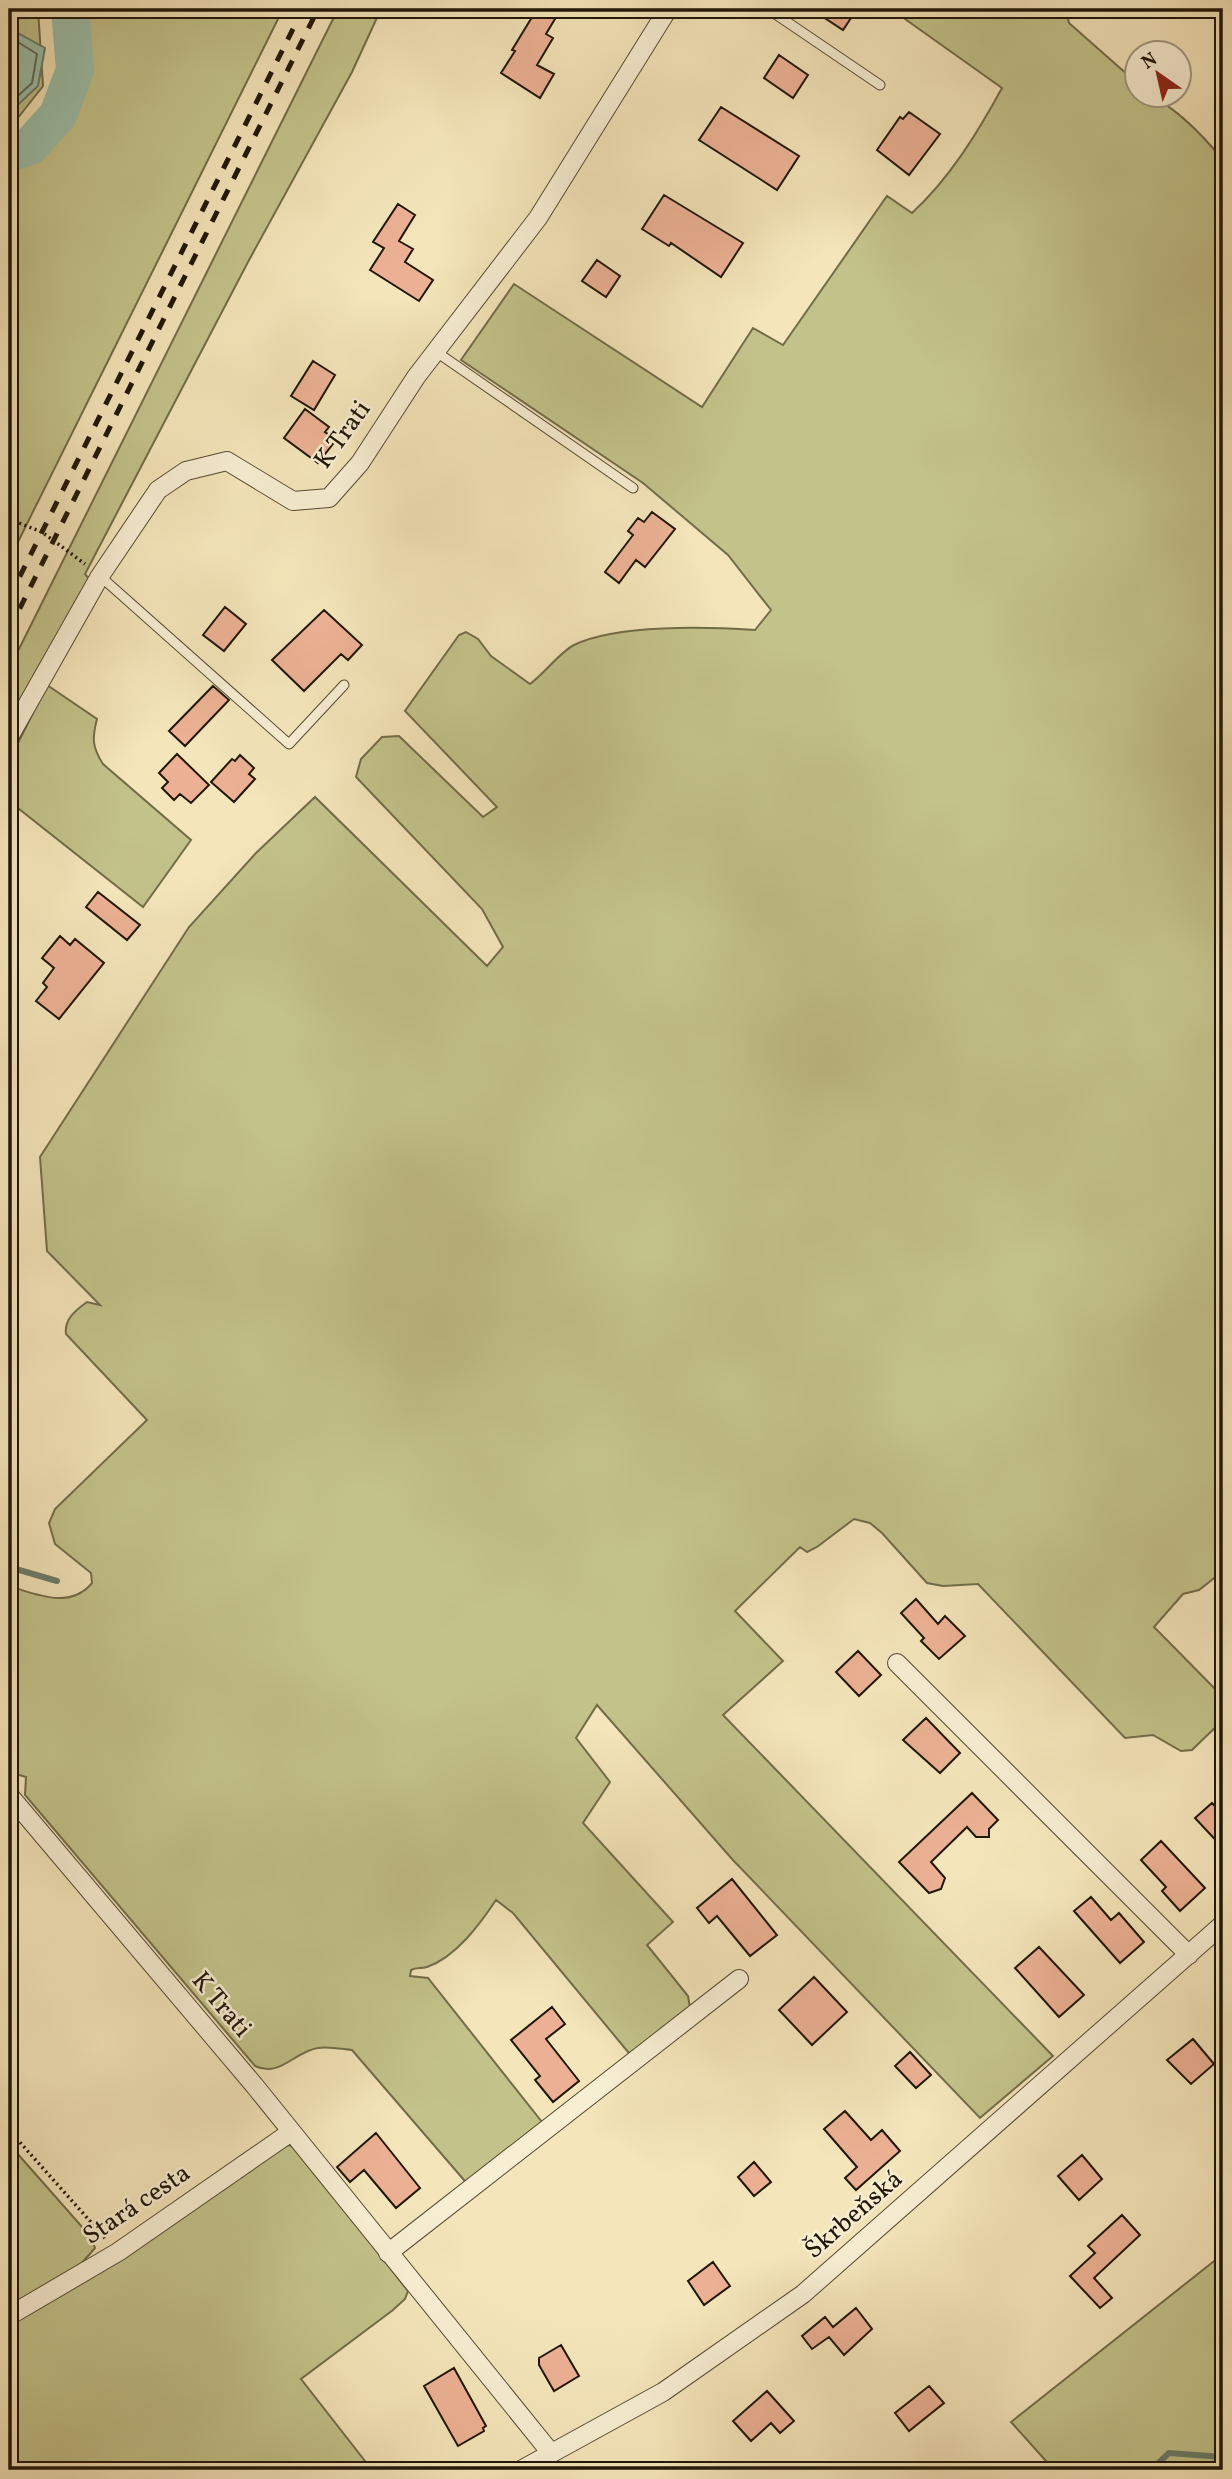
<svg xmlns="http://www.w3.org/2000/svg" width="1232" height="2479" viewBox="0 0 1232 2479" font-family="Vollkorn,serif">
  <rect width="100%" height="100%" fill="#f4e5ba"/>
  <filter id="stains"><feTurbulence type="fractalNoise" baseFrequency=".00286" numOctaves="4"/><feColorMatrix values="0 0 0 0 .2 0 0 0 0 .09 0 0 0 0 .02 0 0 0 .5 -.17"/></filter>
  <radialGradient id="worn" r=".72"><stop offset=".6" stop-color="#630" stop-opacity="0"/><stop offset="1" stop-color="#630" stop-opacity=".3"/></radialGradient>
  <path fill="#c3c28a" stroke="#726c49" stroke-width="2" d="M9,9H38L43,86L17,119L9,122Z
    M81,9H283L9,560V162C24,157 33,150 45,139C86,105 84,58 81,9Z
    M338,9H381L352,72L248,262L85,574L91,581L9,721V669Z
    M891,9H1071L1067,15L1069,23L1137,83L1138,94C1166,95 1205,138 1223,160V1571L1199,1590L1183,1594L1154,1627L1223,1697V1720L1192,1750L1181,1751L1153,1735L1125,1738L978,1584L943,1586L927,1583L882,1533L870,1523L854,1519L817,1547L807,1552L800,1547L735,1611L783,1661L723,1715L1053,2056L980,2118L732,1859L597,1705L576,1738L610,1782L583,1823L673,1922L647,1945L688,1996L691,2013L633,2058L513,1913L496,1900C480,1924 456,1957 427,1967C421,1969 417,1967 411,1970L410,1976L428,1978L546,2127L470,2187L352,2050C342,2049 328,2046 318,2048C295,2051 280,2078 255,2066L25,1795L26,1777L9,1772V1586C36,1594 70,1610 92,1583L91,1573L55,1544L49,1523L55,1509L147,1420L66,1334C64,1319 76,1310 87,1302L100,1305L47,1251L40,1157L189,927L256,853L315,797L487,966L503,947L482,909L356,777L361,759L382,737L399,736L483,817L497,807L405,711L459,635L466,632L478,639L491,656L530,684C545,673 559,653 574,645C617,624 708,627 755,630L771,610L728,555L643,483L461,360L514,284L702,407L753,328L783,345L887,196L912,213C950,178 978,132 1002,88Z
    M47,685L97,719C92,738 92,747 103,764L191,840L143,907L9,801V761Z
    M9,2144L91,2237L95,2248L81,2264L9,2307Z
    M288,2145L296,2147L408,2291L405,2299L393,2310L301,2379L372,2470H9V2325L169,2227L280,2148Z
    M1223,2254V2470H1054L1011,2422Z"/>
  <path fill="#9cc0ab" stroke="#6a7c6a" stroke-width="2" d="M9,9L18,33L45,48L38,86L9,113Z"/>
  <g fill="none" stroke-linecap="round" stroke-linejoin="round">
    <path stroke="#5e6b5a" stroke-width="2" d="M9,29L13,39L37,54L32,83L9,104"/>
    <path stroke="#6a7c6a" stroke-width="6" d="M9,1567L57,1581
      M1151,2470L1169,2453L1223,2457"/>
    <path stroke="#9cc0ab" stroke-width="38" d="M9,153L30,146L58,115L75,70L70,9"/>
  </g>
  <path fill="#ecb194" stroke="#201608" stroke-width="2" d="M537,9H561L546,34L553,38L537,65L554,74L540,98L501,73L515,51L512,50Z
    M811,9H857L843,30Z
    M779,55L808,75L793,98L764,78Z
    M721,107L799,156L777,190L699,140Z
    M909,112L940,134L909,175L877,150L900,117L903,119Z
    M664,195L743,243L721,277L671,243L669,246L642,229Z
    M398,204L415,215L399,241L413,249L405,262L433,280L419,301L370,270L384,248L373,242Z
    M597,260L620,276L606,297L582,281Z
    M313,361L335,375L314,410L291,396Z
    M305,409L329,427L325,432L336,440L318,463L284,438Z
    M652,512L675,529L645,567L636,560L619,583L605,572L633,535L628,531L638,518L644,522Z
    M225,607L246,624L224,651L203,635Z
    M324,610L362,645L348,660L341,654L304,691L272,660Z
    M213,686L229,700L185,746L169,731Z
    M177,754L209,785L191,803L180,794L174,800L162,788L168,782L159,773Z
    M240,755L254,768L249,774L255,779L234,802L211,782L232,759L235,761Z
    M98,892L140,925L127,940L86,907Z
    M60,936L70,945L75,939L104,963L59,1019L36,1001L47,987L43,983L54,968L42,958Z
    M916,1599L938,1624L945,1616L965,1636L939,1659L921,1641L924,1638L901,1613Z
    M858,1651L881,1675L859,1696L836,1672Z
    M926,1718L960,1753L940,1773L903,1740Z
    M972,1793L998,1820L989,1829V1837H976L967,1827L931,1862L945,1878L941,1889L929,1893L899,1862Z
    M1212,1803L1223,1815V1848L1195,1818Z
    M1161,1841L1205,1888L1180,1911L1162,1891L1166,1887L1141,1860Z
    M732,1879L777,1935L750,1956L717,1916L709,1923L697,1908Z
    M1091,1897L1111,1920L1119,1913L1144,1942L1120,1963L1074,1911Z
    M1039,1947L1084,1995L1059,2017L1015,1968Z
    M814,1977L847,2012L812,2045L779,2010Z
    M552,2007L565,2024L546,2039L579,2081L553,2102L535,2080L540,2076L511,2040Z
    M1193,2039L1214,2064L1191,2084L1167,2060Z
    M910,2052L931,2075L916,2088L895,2066Z
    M845,2111L871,2140L882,2130L900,2151L856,2190L845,2178L857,2167L824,2129Z
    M376,2133L420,2188L396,2208L364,2170L350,2182L337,2167Z
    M1082,2155L1102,2179L1079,2200L1058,2176Z
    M754,2162L771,2182L754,2196L738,2177Z
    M1122,2215L1140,2235L1094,2278L1112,2298L1100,2308L1070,2276L1095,2253L1088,2246Z
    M713,2262L730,2286L704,2305L688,2281Z
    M856,2308L872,2329L844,2355L829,2337L812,2349L802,2336L825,2317L833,2327Z
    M561,2345L579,2376L554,2391L539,2365V2358Z
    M454,2368L486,2426L483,2428L484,2431L458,2446L424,2386Z
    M929,2386L944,2403L909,2431L895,2413Z
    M767,2391L794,2421L780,2433L771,2423L751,2441L733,2421Z"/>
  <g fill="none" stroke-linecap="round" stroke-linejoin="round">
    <g stroke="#554a34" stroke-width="11">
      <path id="service" d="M768,9L880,85
        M435,351L633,488
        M100,576L289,744L344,685"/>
    </g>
    <g stroke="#554a34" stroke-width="20">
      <path id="minor" d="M9,737L100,576L158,490L186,471L227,461L293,501L329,498L360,463L416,377L538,218L668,9
        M897,1663L1189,1955
        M9,1795L254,2085L551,2453
        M388,2253L739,1979
        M9,2316L118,2252L291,2132
        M521,2470L663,2392L803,2294L1223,1924"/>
    </g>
    <path stroke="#201608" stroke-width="3.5" stroke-dasharray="2 3.5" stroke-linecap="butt" d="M9,519L42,532L85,564
      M9,2130L105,2238"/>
    <use href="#service" stroke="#f8eed2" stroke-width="9"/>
    <use href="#minor" stroke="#f8eed2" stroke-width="18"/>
    <path stroke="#201608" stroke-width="5" stroke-dasharray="12 12" stroke-linecap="butt" d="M9,598L303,9
      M9,630L318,9"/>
  </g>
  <g text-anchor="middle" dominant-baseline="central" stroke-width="5" stroke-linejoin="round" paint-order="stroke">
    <g font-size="26" fill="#201608" stroke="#f8eed2">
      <text transform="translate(343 435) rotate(-54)">K Trati</text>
      <text transform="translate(221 2005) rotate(50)">K Trati</text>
      <text transform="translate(137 2205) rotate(-34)">Stará cesta</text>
      <text transform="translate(854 2215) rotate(-41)">Škrbeňská</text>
    </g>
  </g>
  <rect width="1232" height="2479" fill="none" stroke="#f4e5ba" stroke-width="35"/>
  <rect x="10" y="10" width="1211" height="2458" fill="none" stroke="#201608" stroke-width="3.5"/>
  <rect x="18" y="18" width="1197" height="2444" fill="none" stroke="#201608" stroke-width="2"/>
  <g transform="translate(1158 74) rotate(326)"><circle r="33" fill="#f8eed2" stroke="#a29881" stroke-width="2"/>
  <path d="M0-5L12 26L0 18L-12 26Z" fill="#8f2418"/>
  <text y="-10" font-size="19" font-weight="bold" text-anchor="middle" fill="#201608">N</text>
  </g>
  <rect width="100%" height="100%" filter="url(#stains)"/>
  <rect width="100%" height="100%" fill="url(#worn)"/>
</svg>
